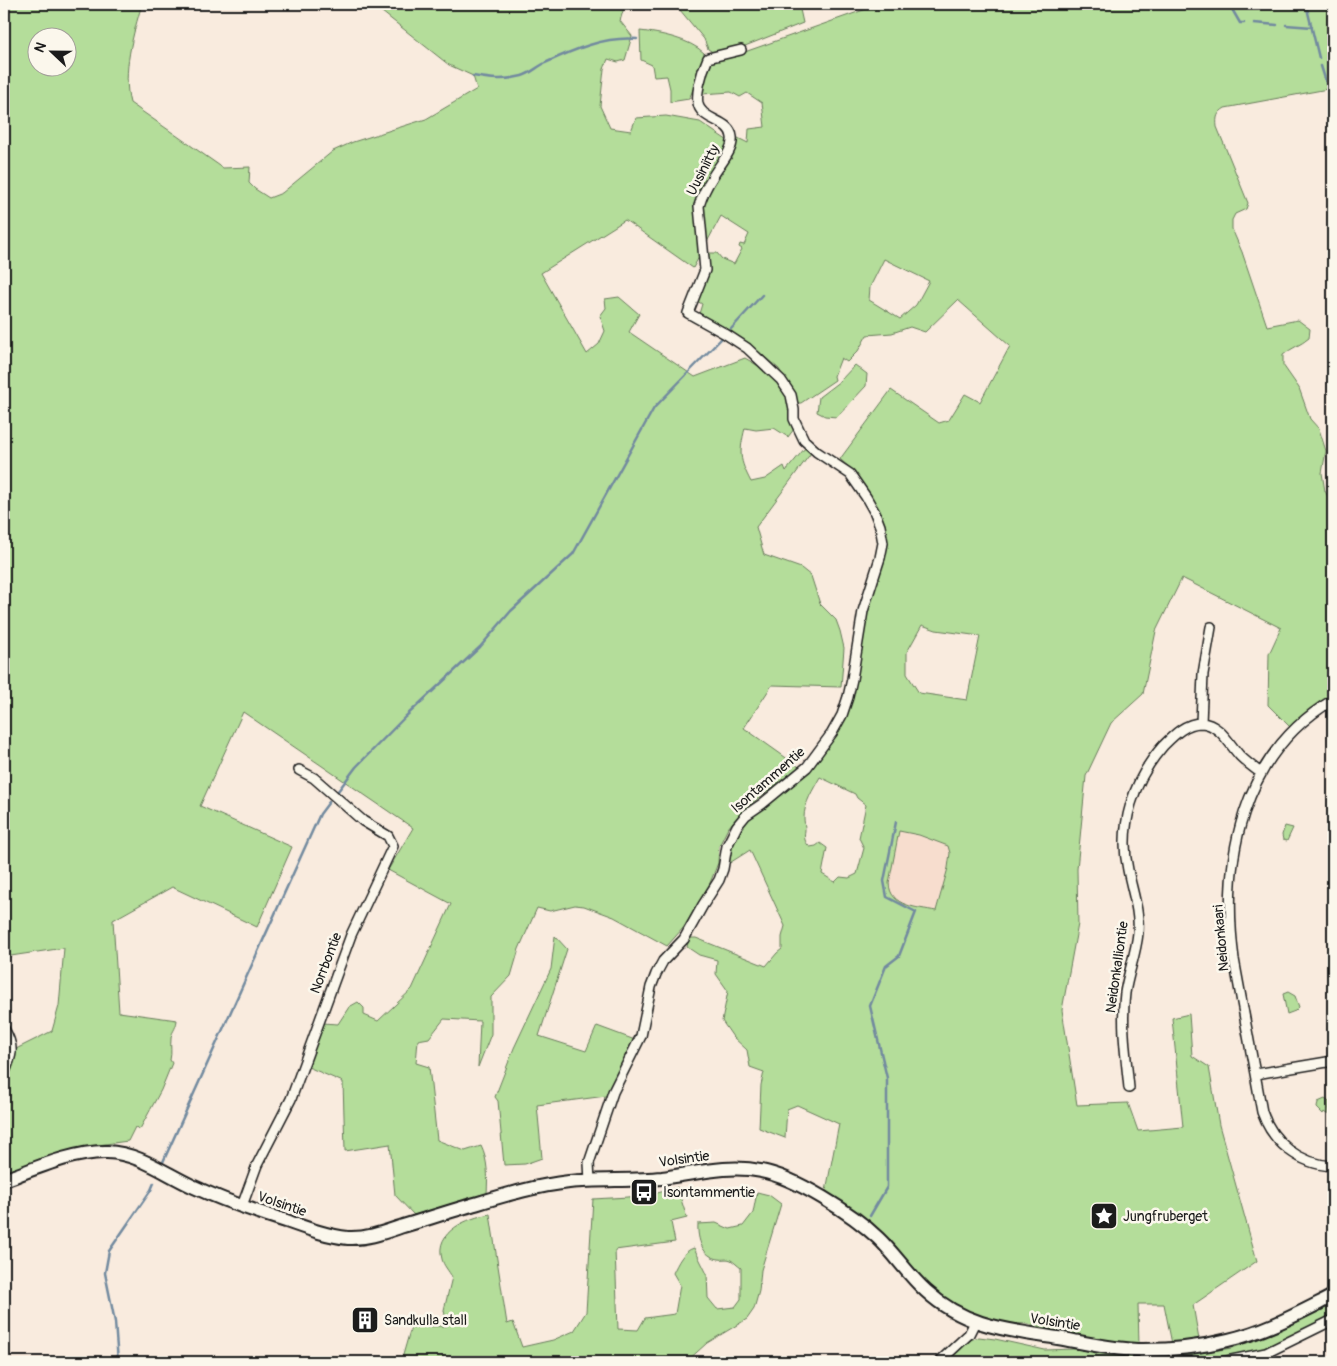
<svg xmlns="http://www.w3.org/2000/svg" width="1337" height="1366" viewBox="0 0 1337 1366" font-family="Pangolin,sans-serif">
  <rect width="100%" height="100%" fill="#f9ebde"/>
  <filter id="ink" filterUnits="userSpaceOnUse"><feTurbulence type="fractalNoise" baseFrequency=".02" numOctaves="2"/><feDisplacementMap in="SourceGraphic" scale="10" xChannelSelector="R" yChannelSelector="G"/><feConvolveMatrix kernelMatrix="1 2 1 2 8 2 1 2 1" color-interpolation-filters="sRGB"/></filter>
  <g filter="url(#ink)">
    <path fill="#f7ddce" d="M899,831L919,835L948,846L950,853L948,868L946,880L941,890L936,911L905,905L898,902L889,891V883Z"/>
    <path fill="#b4dd9a" stroke="#687c5b" fill-rule="evenodd" d="M4,4H142C133,34 122,72 130,103L223,168L250,167L249,183L255,189L269,198L282,193L333,151L353,142L426,119L477,89L473,76L449,65L372,4H625L620,21L632,36L625,60L618,62L608,59L604,69L600,106L610,128L631,131L636,118L666,116L700,122L734,145L736,137L748,143L749,129L765,127L762,103L747,93L740,97L731,92L702,94C706,62 706,60 739,54L872,7L874,4H1333V88L1225,108C1217,113 1216,117 1217,127L1248,203L1246,209L1235,214L1232,220V229L1242,252L1267,326L1298,320L1310,329L1309,338C1301,345 1291,348 1283,355V365L1299,388L1310,419L1319,429L1326,451L1322,473L1325,491L1333,506V695L1307,712L1290,727L1268,705L1269,654L1281,628L1182,578L1156,631L1143,694L1111,723L1086,776L1077,869L1078,924L1062,1010L1077,1105L1128,1103L1138,1131L1183,1127L1172,1018L1189,1014L1192,1056L1209,1067L1219,1125L1257,1261L1193,1305L1199,1340L1172,1344L1164,1304H1138L1139,1346L1091,1339L1028,1324L1005,1323L978,1318L955,1308L918,1277L895,1245L885,1235L826,1191L839,1124L797,1105L787,1109L785,1138L759,1128L761,1085L764,1072L750,1067L747,1050L733,1037L722,1021L728,991L716,974L717,960L699,955L687,947L689,938H696L766,966L777,953L782,949V937L785,926L750,850L728,864L733,839L747,819L805,773L823,752L836,734L853,696L866,611L887,549L885,531L873,501L855,473L840,459L891,390L939,423L949,420L965,394L980,402L1010,346L958,300L925,332L910,327L892,333L867,335L858,351L847,362L841,358L834,376L835,380L801,403H795L790,389L779,369L753,347L728,329L699,314L702,304L697,301L707,253H717L722,259L734,264L742,249L739,247L740,244L744,245L749,234L721,216L693,268L625,220L541,273L587,354L599,344L605,331L600,316L606,308L605,299L619,297L639,314L629,332L695,377L745,358L767,371L785,392L794,429L788,437L774,428L756,430L745,428C739,453 739,459 751,482L765,479L784,466L786,471L805,448L811,453L756,527L764,555L801,568L811,576L820,604L836,620L840,631L844,648L841,687L772,685L744,728L799,767L743,810L728,828L719,846L718,863L710,883L684,927L667,946L614,917L584,906L575,905L550,911L537,908L519,949L511,976L491,997V1034L478,1067L480,1021L444,1019L429,1038L418,1040L416,1063L429,1067L437,1140L465,1151L481,1146C488,1160 488,1177 487,1193L414,1215L395,1195L390,1144L345,1151L343,1082L308,1067L322,1023L338,1024L349,1007L358,1002L364,1008V1015L378,1021L412,989L451,904L388,870L413,828L243,712L200,806L292,847L257,927L172,887L113,920L119,1012L177,1020C176,1030 171,1032 171,1039C170,1047 172,1052 170,1060L172,1063L161,1090L140,1129L135,1127L128,1141L83,1147L4,1172V1084L16,1049L52,1031L59,1006L64,948L4,957ZM38,38H68V68H38ZM884,259L929,281L916,305L900,319L869,300L870,287ZM922,625L936,630L980,636L967,700L919,693L907,674V652ZM820,777L855,794L857,798L866,805L859,838L864,848L857,874L849,878L840,877L835,882L822,874L827,848L820,843L816,846L810,847C804,842 804,837 805,830C805,825 804,822 804,818C804,803 813,790 820,777ZM899,831L919,835L948,846L950,853L948,868L936,911C917,907 890,907 889,883Z
      M675,4H801L799,5L803,23L745,46L714,53L708,49L704,39Z
      M640,31C659,33 690,39 704,53L700,73L689,99L670,102V89L667,76L654,77L652,65L641,60Z
      M855,365L867,374L866,386L837,417L825,416L817,412L819,397L840,381Z
      M1285,826L1293,828L1287,841L1283,840L1282,835Z
      M555,936L567,949L539,1036L586,1051L597,1026L635,1040L606,1096L537,1105L542,1158L525,1164L504,1165L498,1101L495,1097L514,1048L551,969Z
      M1288,992L1295,996L1299,1007L1295,1011L1287,1014L1283,994Z
      M1325,1099L1329,1102L1328,1115L1324,1112L1323,1114L1317,1108L1318,1102Z
      M677,1187L687,1218L671,1222L675,1242L615,1250L618,1329L638,1330L645,1318L675,1314L680,1285L673,1273C678,1263 683,1251 694,1248L707,1274L708,1298L717,1309L735,1307L741,1299V1268C738,1266 734,1262 731,1260C727,1258 723,1260 719,1259C703,1257 697,1240 698,1224L716,1223L730,1229L743,1226L753,1213L757,1192L769,1195L781,1204L761,1270L759,1291L754,1309L747,1319L707,1343L686,1362H586L577,1358L572,1362H401L411,1327L447,1326L444,1310L452,1277C449,1271 443,1265 442,1259C434,1231 468,1218 490,1214L507,1324L513,1322L522,1347L553,1340L574,1331L586,1312L593,1199C623,1197 649,1198 677,1187Z
      M1333,1305V1317L1255,1354L1201,1362H1150L1152,1358L1179,1356L1232,1348L1278,1331Z
      M979,1337L995,1339L1045,1350L1074,1349L1137,1358L1138,1362H946L970,1340Z"/>
    <g fill="none" stroke-linecap="round" stroke-linejoin="round">
      <path stroke="#728a9f" stroke-width="2.5" d="M1229,4L1240,23H1244
        M1306,4L1319,58
        M1254,23L1277,25
        M1286,25L1312,27
        M1321,66L1328,88
        M473,76C491,79 503,81 522,76C530,74 537,67 545,63C573,50 605,36 637,39
        M1331,95L1333,101
        M731,329L762,295
        M338,791L356,767L405,717L480,647L511,611L573,554L654,408L721,339
        M163,1162L320,814L329,802
        M870,1216L887,1187V1078L870,1006L886,966L899,956L916,912L887,897L884,881L896,822
        M118,1362L115,1322L105,1273L109,1251L151,1190L154,1183"/>
      <g stroke="#1c1c1c" stroke-width="12">
        <path id="street" d="M1333,700C1241,754 1221,861 1234,959L1262,1112C1273,1143 1299,1164 1333,1166
          M1201,723L1203,674L1211,627
          M4,1029C15,1047 12,1056 4,1074
          M1256,1074L1333,1061
          M1129,1088C1126,1056 1121,1025 1125,993C1128,973 1136,954 1138,933C1140,912 1132,891 1128,870C1118,826 1134,779 1163,746C1173,736 1185,723 1201,723C1220,724 1229,744 1240,756C1247,763 1254,768 1261,773
          M590,1181L589,1163L613,1092L641,1036L651,987L656,974L663,961L684,939L703,905L719,880L723,869L727,846L737,826L746,815L762,804L807,767L832,733L842,715L848,697L852,679L863,611L880,558L883,543L880,526L875,513L866,497L850,474L817,452L804,440L794,419V410L791,395L781,380L747,348L724,333L688,313L705,270L699,206C702,196 706,187 712,178C718,166 734,151 732,137C730,121 708,121 701,110C692,100 703,69 708,58L741,50
          M242,1206L257,1165L291,1099L351,935L393,846L388,836L363,821L314,778L299,770
          M1143,1350L1145,1362
          M939,1362L969,1334L975,1322
          M1222,1362L1266,1353L1333,1320"/>
      </g>
      <g stroke="#1c1c1c" stroke-width="16">
        <path id="secondary" d="M4,1180C34,1169 74,1151 107,1152C138,1153 164,1173 192,1186C222,1200 254,1211 286,1221C306,1228 327,1236 348,1238C367,1239 385,1232 403,1226C424,1220 444,1213 465,1207C499,1197 533,1186 569,1182C600,1179 631,1181 662,1178C694,1174 728,1164 761,1171C795,1177 853,1214 878,1238C895,1254 908,1275 926,1291C965,1327 1008,1330 1058,1338C1086,1343 1115,1350 1143,1350C1171,1350 1201,1347 1228,1340C1265,1332 1299,1313 1333,1296"/>
      </g>
      <use href="#street" stroke="#fbf7ec" stroke-width="9"/>
      <use href="#secondary" stroke="#fbf7ec" stroke-width="12"/>
    </g>
  </g>
  <defs>
    <g id="bus-square" transform="scale(1.4375)"><rect x="-9" y="-9" width="18" height="18" rx="4" fill="#1c1c1c" stroke="#fbf7ec"/><path d="M-5-6H5V4H4V6H2V4H-2V6H-4V4H-5ZM-3.5-4V0h7V-4ZM-3.5 1.2v1.5H-2V1.2ZM2 1.2v1.5H3.5V1.2Z" fill="#fff"/></g>
    <g id="sight-square" transform="scale(1.4375)"><rect x="-9" y="-9" width="18" height="18" rx="4" fill="#1c1c1c" stroke="#fbf7ec"/><path d="M0-6L1.8-2.2L6-1.7L2.9 1.2L3.7 5.4L0 3.3L-3.7 5.4L-2.9 1.2L-6-1.7L-1.8-2.2Z" fill="#fff"/></g>
    <g id="building-square" transform="scale(1.4375)"><rect x="-9" y="-9" width="18" height="18" rx="4" fill="#1c1c1c" stroke="#fbf7ec"/><path d="M-4-6H4V6H1V3H-1V6H-4ZM-2.5-4.3h1.7v1.8h-1.7ZM.8-4.3h1.7v1.8H.8ZM-2.5-1h1.7V.8h-1.7ZM.8-1h1.7V.8H.8Z" fill="#fff"/></g>
  </defs>
  <g fill-rule="evenodd">
    <use href="#bus-square" x="644" y="1192"/>
    <use href="#sight-square" x="1104" y="1216"/>
    <use href="#building-square" x="365" y="1320"/>
  </g>
  <g text-anchor="middle" dominant-baseline="central" stroke-width="5" stroke-linejoin="round" paint-order="stroke">
    <g font-size="14" fill="#1c1c1c" stroke="#fbf7ec">
      <text transform="translate(703 170) rotate(-63)">Uusiniitty</text>
      <text transform="translate(768 780) rotate(-41)">Isontammentie</text>
      <text transform="translate(1221 938) rotate(-95)">Neidonkaari</text>
      <text transform="translate(326 963) rotate(-69)">Norrbontie</text>
      <text transform="translate(1117 967) rotate(-82)">Neidonkalliontie</text>
      <text transform="translate(684 1159) rotate(-8)">Volsintie</text>
      <text transform="translate(282 1204) rotate(19)">Volsintie</text>
      <text transform="translate(1055 1322) rotate(9)">Volsintie</text>
    </g>
    <g font-size="14" fill="#1c1c1c" stroke="#fbf7ec" text-anchor="start">
      <text x="663" y="1192">Isontammentie</text>
      <text x="1123" y="1216">Jungfruberget</text>
      <text x="384" y="1320">Sandkulla stall</text>
    </g>
  </g>
  <rect width="1337" height="1366" fill="none" stroke="#fbf7ec" stroke-width="20"/>
  <rect x="10" y="10" width="1317" height="1346" fill="none" stroke="#1c1c1c" stroke-width="2" filter="url(#ink)"/>
  <g transform="translate(52 52) rotate(292)"><circle r="24" fill="#fbf7ec" stroke="#a29f99"/>
  <path d="M0-4L9 19L0 12L-9 19Z" fill="#1c1c1c"/>
  <text y="-8" font-size="14" font-weight="bold" text-anchor="middle" fill="#1c1c1c">N</text>
  </g>
</svg>
